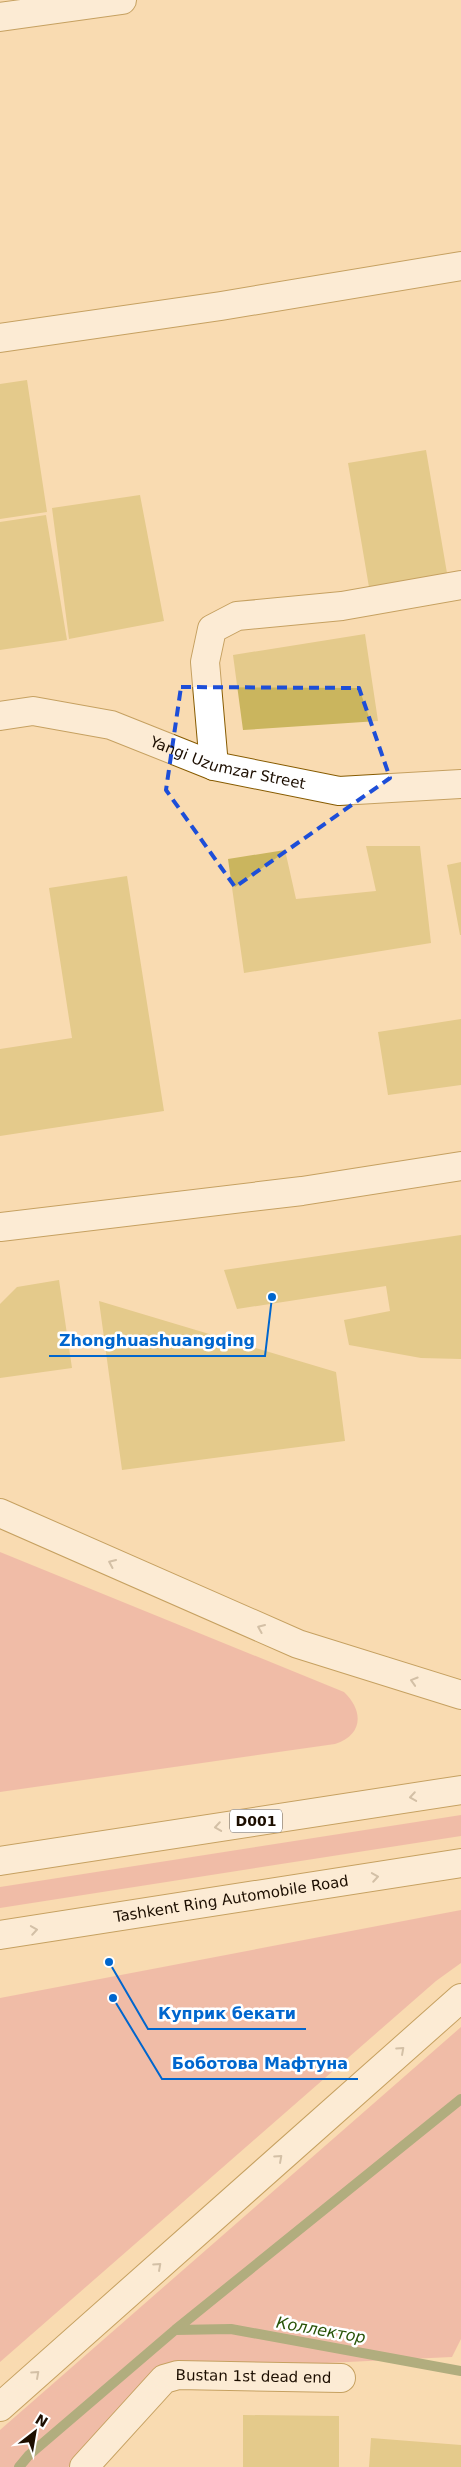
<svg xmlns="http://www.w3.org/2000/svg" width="461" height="2467" viewBox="0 0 461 2467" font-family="'DejaVu Sans',sans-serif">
  <rect width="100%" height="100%" fill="#f9dbb1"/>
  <path fill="#e5989c" d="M0,1552L344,1692C364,1711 363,1735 335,1744L0,1792Z
    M461,1815V1836L0,1908V1887Z
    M461,1910V1963L436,1981L0,2362V1998Z
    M461,2027V2339L452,2357L162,2371L68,2467H0V2430Z"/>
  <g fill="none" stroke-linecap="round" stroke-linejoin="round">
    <path stroke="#597640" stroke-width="10" d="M175,2330L231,2329L461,2371
      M19,2467L29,2455L175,2330L461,2099"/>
  </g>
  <path fill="#cab55e" d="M27,380L47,512L0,519V384Z
    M426,450L448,579L370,593L348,463Z
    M140,495L164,621L69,639L52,508Z
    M46,515L67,640L0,650V522Z
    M365,634L378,721L243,730L233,655Z
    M366,846H420L431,943L244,973L228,859L285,850L296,899L376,891Z
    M461,862V935H460L447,865Z
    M127,876L164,1111L0,1136V1049L72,1038L49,888Z
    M461,1019V1085L388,1095L378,1032Z
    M461,1235V1359L421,1358L349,1345L344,1320L390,1311L386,1286L237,1309L224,1270Z
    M59,1280L72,1368L0,1378V1304L17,1287Z
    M99,1301L336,1372L345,1441L122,1470Z
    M243,2415L339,2416V2467H243Z
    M371,2438L461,2445V2467H369Z"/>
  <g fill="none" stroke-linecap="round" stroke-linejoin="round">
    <g stroke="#875b00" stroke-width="30">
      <g id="street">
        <path d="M0,17L122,0"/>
        <path d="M0,338L221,306L461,266"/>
        <path id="s1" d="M0,716L33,711L111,725L214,766L339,791L461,784"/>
        <path d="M214,766L205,662L212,629L237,616L342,606L461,585"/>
        <path d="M0,1227L302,1191L461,1166"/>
        <path id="s2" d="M84,2467L164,2379L178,2375L341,2378"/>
      </g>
    </g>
    <g stroke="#875b00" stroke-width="30">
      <g id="highway">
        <path d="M0,1513L298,1644L461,1695"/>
        <path d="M0,1861L461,1790"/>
        <path id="s3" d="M0,1935L461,1863"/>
        <path d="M0,2407L461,1998"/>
      </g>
    </g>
    <use href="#street" stroke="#fff" stroke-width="28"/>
    <use href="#highway" stroke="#fff" stroke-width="28"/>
  </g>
  <defs><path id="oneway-chevron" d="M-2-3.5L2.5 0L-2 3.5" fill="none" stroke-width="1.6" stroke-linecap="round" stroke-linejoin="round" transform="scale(1.25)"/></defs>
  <g stroke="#a49f99">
    <use href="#oneway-chevron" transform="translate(112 1563) rotate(-156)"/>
    <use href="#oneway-chevron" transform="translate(261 1628) rotate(-157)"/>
    <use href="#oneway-chevron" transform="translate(414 1681) rotate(-163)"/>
    <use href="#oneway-chevron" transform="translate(413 1797) rotate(171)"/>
    <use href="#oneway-chevron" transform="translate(218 1827) rotate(171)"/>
    <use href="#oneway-chevron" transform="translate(375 1877) rotate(-9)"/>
    <use href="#oneway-chevron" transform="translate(34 1930) rotate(-9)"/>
    <use href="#oneway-chevron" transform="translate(401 2050) rotate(-42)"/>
    <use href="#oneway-chevron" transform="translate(279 2158) rotate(-42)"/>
    <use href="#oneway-chevron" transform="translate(158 2266) rotate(-42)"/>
    <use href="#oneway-chevron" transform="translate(36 2374) rotate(-42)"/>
  </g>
  <path d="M0 0H461V2467H0ZM181,687L359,688L390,778L235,887L166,790Z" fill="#f9dbb1" fill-opacity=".55" fill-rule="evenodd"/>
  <path fill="none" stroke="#1d4ed8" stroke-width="4" stroke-dasharray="10 6" stroke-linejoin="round" d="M181,687L359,688L390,778L235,887L166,790Z"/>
  <g text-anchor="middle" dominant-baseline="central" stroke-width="5" stroke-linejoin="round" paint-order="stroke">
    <rect fill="#fff" stroke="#60564c" stroke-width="1" x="230" y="1809.5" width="52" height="23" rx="4"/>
    <g font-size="14" font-weight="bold" fill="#1c0e00">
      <text x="256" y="1821">D001</text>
    </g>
    <g font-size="15" fill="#1c0e00" stroke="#fff">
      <text stroke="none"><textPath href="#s1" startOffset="236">Yangi Uzumzar Street</textPath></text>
      <text stroke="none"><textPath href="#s3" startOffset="234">Tashkent Ring Automobile Road</textPath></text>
      <text stroke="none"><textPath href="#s2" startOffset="209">Bustan 1st dead end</textPath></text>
    </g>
    <g font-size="16" font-style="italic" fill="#275206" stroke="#fff">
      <text transform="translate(321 2330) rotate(10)">Коллектор</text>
    </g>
  </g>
  <path fill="none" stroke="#0066ce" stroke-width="2" d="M272 1297L265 1356H49M109 1962L148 2029H306M113 1998L162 2079H358"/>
  <g fill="#0066ce" stroke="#fff" stroke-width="2">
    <circle cx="272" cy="1297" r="5"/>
    <circle cx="109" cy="1962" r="5"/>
    <circle cx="113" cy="1998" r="5"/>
  </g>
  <g font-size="16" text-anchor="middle" font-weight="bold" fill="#0066ce" stroke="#fff" stroke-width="5" stroke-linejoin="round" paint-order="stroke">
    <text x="157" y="1346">Zhonghuashuangqing</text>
    <text x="227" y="2019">Куприк бекати</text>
    <text x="260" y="2069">Боботова Мафтуна</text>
  </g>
  <g transform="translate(35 2432) rotate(31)" stroke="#ffffff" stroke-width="4" paint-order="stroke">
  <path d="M0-4L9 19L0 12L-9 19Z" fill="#1c0e00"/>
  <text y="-8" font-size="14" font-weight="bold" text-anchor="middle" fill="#1c0e00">N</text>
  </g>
</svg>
